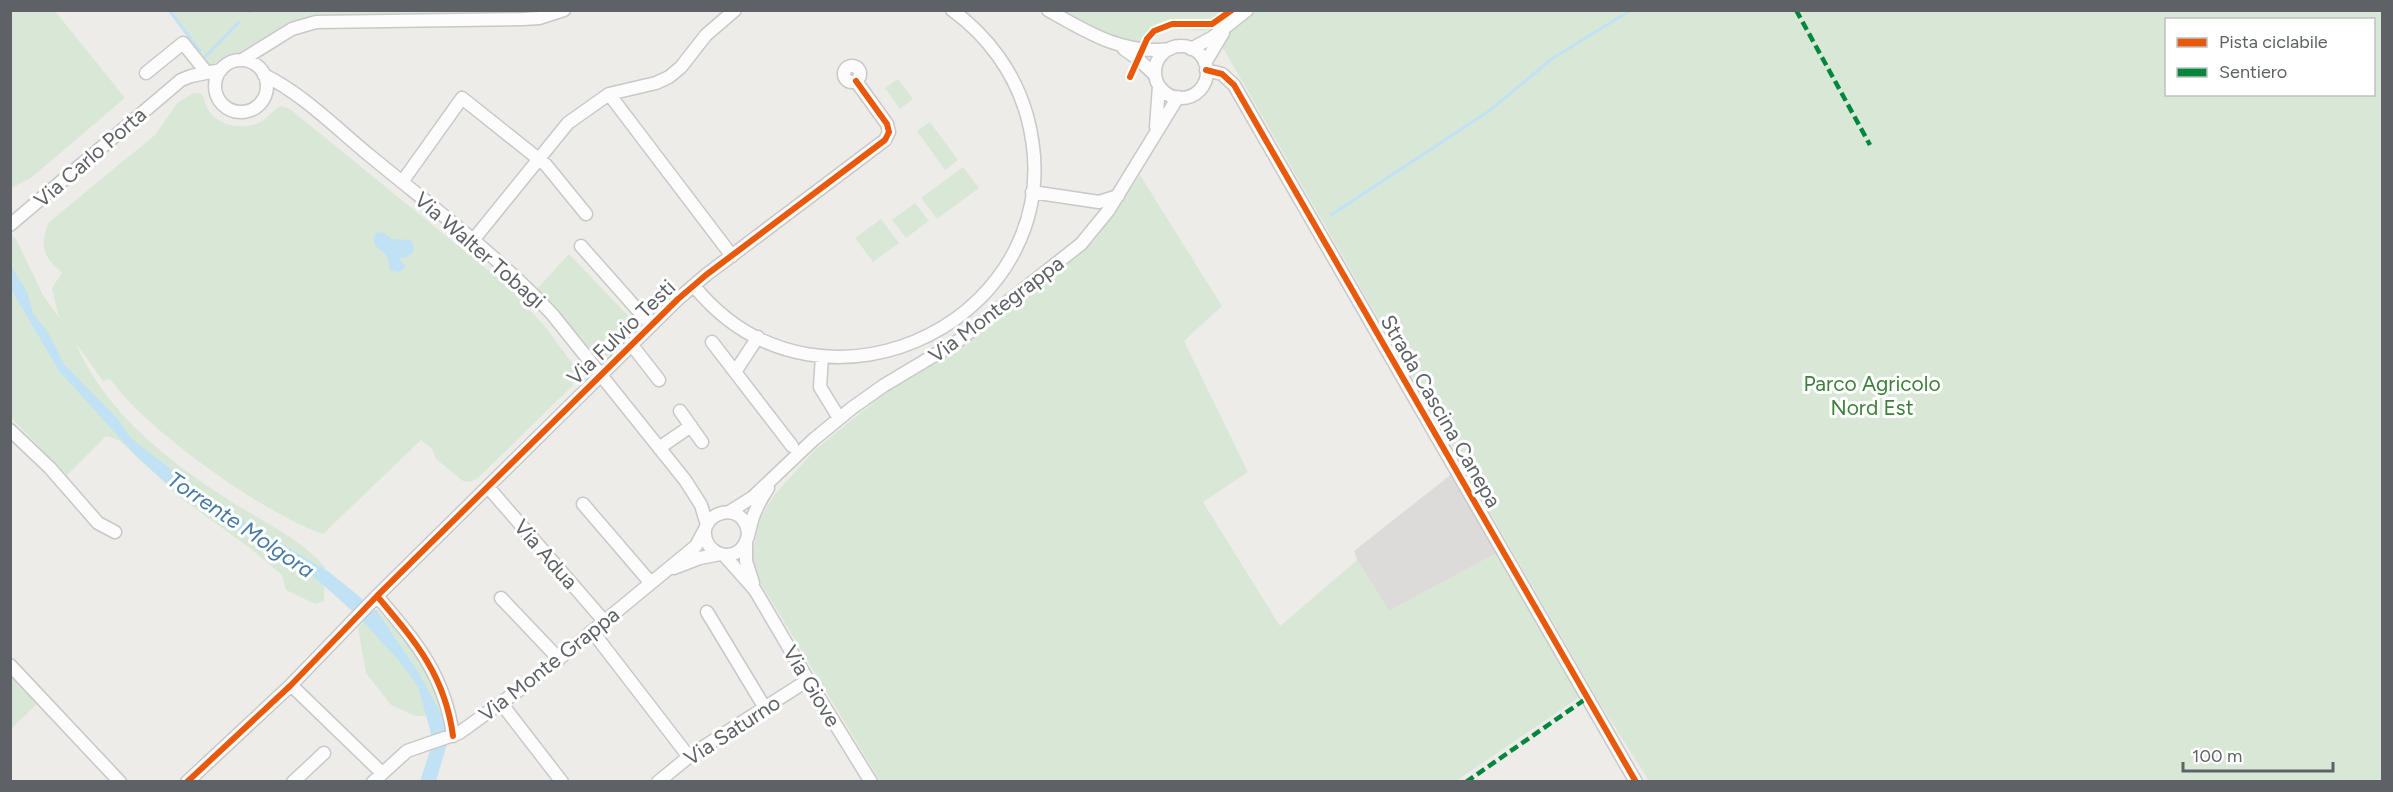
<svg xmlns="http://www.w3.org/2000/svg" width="2393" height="792" viewBox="0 0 2393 792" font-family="Figtree,sans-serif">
  <rect width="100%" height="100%" fill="#edece9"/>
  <path fill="#dddbd9" d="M1453,473L1499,552L1389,611L1357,560L1354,551Z"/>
  <path fill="#d9e8d6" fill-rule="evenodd" d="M10,11H55L125,98L31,178L11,188Z
    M169,11H527L392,17L338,15L313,18L245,55L228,56L207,68L193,69L204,57Z
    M1055,11H2382V781H1649L1599,702L1212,29L1203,31L1172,28L1131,46ZM2166,20H2374V94H2166Z
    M898,79L913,99L900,109L885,88Z
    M194,93L202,94C204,98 205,103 207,108C218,127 244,131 262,121C269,117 273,109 281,106L290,109L505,284L544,325L577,370V378L572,386L478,478L471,482L463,481L436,459L432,449L421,440L323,534C264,514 146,430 110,379L103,381L75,342C107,416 173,465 240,507C270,525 301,540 325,567L324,601L315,604L286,590L282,575L251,549L181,498L119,440L106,436L67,475L11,418V234L16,239L43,295L59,318L52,288L62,273C43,256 39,247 49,222L155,135L178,102Z
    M930,122L958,160L945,170L917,131Z
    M963,167L979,188L937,219L921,198Z
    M1140,175L1222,306L1184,341L1248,472L1203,502L1280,626L1357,560L1389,611L1499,552L1581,696L1456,781H880L760,582L752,555L760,518L775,494L816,449L890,389L956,351L1095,240Z
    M915,203L929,221L906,238L892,220Z
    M881,219L899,243L873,262L855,238Z
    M569,254L639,327L604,359L588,348L536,290Z
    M377,609C400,635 445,680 439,716H415L391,705L366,673L358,627Z
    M11,673L38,703L11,729Z"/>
  <path fill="#c0e2f4" d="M383,232L392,239L411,240L414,246L413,252L407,257L399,258L404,264L405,268L399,272L390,270L387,256L375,245L373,238L376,233Z
    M10,264L27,292L33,313L49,334L64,364L116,417L132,439L216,504L329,572L376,610L419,673L444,719L447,732V744L436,781H420L431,748V733L418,687L400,662L359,617L311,574L248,538L165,482L137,457L59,371L11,289Z"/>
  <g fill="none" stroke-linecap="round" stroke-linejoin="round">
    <path stroke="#c0e2f4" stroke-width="3" d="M169,10L200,51
      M250,12L252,10
      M1226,12L1228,10
      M205,57L239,22
      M1331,215L1489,111L1553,58L1631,10"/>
    <g stroke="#c8c8c8" stroke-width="15">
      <path id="minor" d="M1048,10C1087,32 1123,55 1170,49
        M1155 72a26 26 0 1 1 52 0a26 26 0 1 1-52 0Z
        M1124,49L1138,59L1155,75
        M1191,49L1213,37L1247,10
        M242,60L292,29L316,22L523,19L539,18L564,10
        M215 86a26 26 0 1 1 52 0a26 26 0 1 1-52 0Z
        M1205,63L1223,33
        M844 74a8 8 0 1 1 16 0a8 8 0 1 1-16 0Z
        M1206,70L1222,74L1234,85L1636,782
        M146,73L183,43L207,73
        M264,75C303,94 336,128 369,155C432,207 497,255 552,314L685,480L701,505L707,525
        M609,94L732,256
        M1156,127L1159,86
        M402,182L462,98L546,165L586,214
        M1032,192L1099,202L1118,196
        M10,225L181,80L191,76L221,70
        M474,239L568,123L609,94L656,83L669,77L681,67L706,35L735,10
        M581,246L651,325
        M694,286C823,445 1081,314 1027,116C1015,73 988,36 952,10
        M712,342L792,446
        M631,344L659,380
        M822,356L820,387L839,418
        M735,372L758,337
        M680,411L702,442
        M10,430L50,468L98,523L115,532
        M659,448L691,426
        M488,487L604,621
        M583,504L650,582
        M729,512L753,497L813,440L852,408L883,386L958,341L1081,244L1108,211L1178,97
        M748,537C748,495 691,513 708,544C712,551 720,555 727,555C748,554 748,532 753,517C757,506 762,497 768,488
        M746,543V561L753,583
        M724,555L755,590L808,680L871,782
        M674,568L700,558L720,554
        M377,596C415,641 445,675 453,736
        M501,598L559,659
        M707,612L765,708
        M592,631L689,757
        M10,665L120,782
        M291,685L382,773
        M501,703L562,782
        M187,782L291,685L377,596L678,299L706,275L885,140L889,132L887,124L856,81
        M293,782L324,753
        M373,782L407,751L459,733L533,680L696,546L705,529
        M658,782L691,755L808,680"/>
    </g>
    <use href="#minor" stroke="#fcfcfc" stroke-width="12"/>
    <path stroke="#00873e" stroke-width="4.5" stroke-dasharray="9 4.5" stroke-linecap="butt" d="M1796,10L1870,145
      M246,12V10
      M1466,782L1587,698"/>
    <g stroke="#fff" stroke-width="10">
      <path id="cycleway" d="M1206,70L1222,74L1234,85L1636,782
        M1130,77L1147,39L1154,31L1172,24H1212L1232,10
        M377,596C415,641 445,675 453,736
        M187,782L291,685L377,596L678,299L706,275L885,140L889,132L887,124L856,81"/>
    </g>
    <use href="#cycleway" stroke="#e8590c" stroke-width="6"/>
  </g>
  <g text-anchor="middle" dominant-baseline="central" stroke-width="6" stroke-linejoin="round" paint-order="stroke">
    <g font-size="21" fill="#5e6266" stroke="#fff">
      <text transform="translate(90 157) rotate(-41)">Via Carlo Porta</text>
      <text transform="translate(480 250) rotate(41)">Via Walter Tobagi</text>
      <text transform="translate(996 309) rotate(-37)">Via Montegrappa</text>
      <text transform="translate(621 332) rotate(-44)">Via Fulvio Testi</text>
      <text transform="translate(1441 411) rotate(60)">Strada Cascina Canepa</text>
      <text transform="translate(546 554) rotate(49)">Via Adua</text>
      <text transform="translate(549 664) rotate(-38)">Via Monte Grappa</text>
      <text transform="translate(812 686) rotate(59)">Via Giove</text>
      <text transform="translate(732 730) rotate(-33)">Via Saturno</text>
    </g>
    <g font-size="21" fill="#3d803b" stroke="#fff">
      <text x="1872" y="383">Parco Agricolo<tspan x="1872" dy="24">Nord Est</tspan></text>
    </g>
    <g font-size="22" font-style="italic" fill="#477aa2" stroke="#fff">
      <text transform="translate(241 525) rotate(34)">Torrente Molgora</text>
    </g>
  </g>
  <rect width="2393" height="792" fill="none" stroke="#5e6266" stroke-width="24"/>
  <rect x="2165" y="18" width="210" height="78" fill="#ffffff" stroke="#bfc0c2" stroke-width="1.5"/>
  <rect x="2177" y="38" width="30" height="9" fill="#e8590c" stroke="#bfc0c2" stroke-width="1.5"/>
  <text x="2219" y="48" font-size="18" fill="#5e6266">Pista ciclabile</text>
  <rect x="2177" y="68" width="30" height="9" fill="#00873e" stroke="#bfc0c2" stroke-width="1.5"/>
  <text x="2219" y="78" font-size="18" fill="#5e6266">Sentiero</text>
  <path d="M2183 762v9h150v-9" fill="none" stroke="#5e6266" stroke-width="3"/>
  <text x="2192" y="762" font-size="18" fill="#5e6266" stroke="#ffffff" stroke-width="4.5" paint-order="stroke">100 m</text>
</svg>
